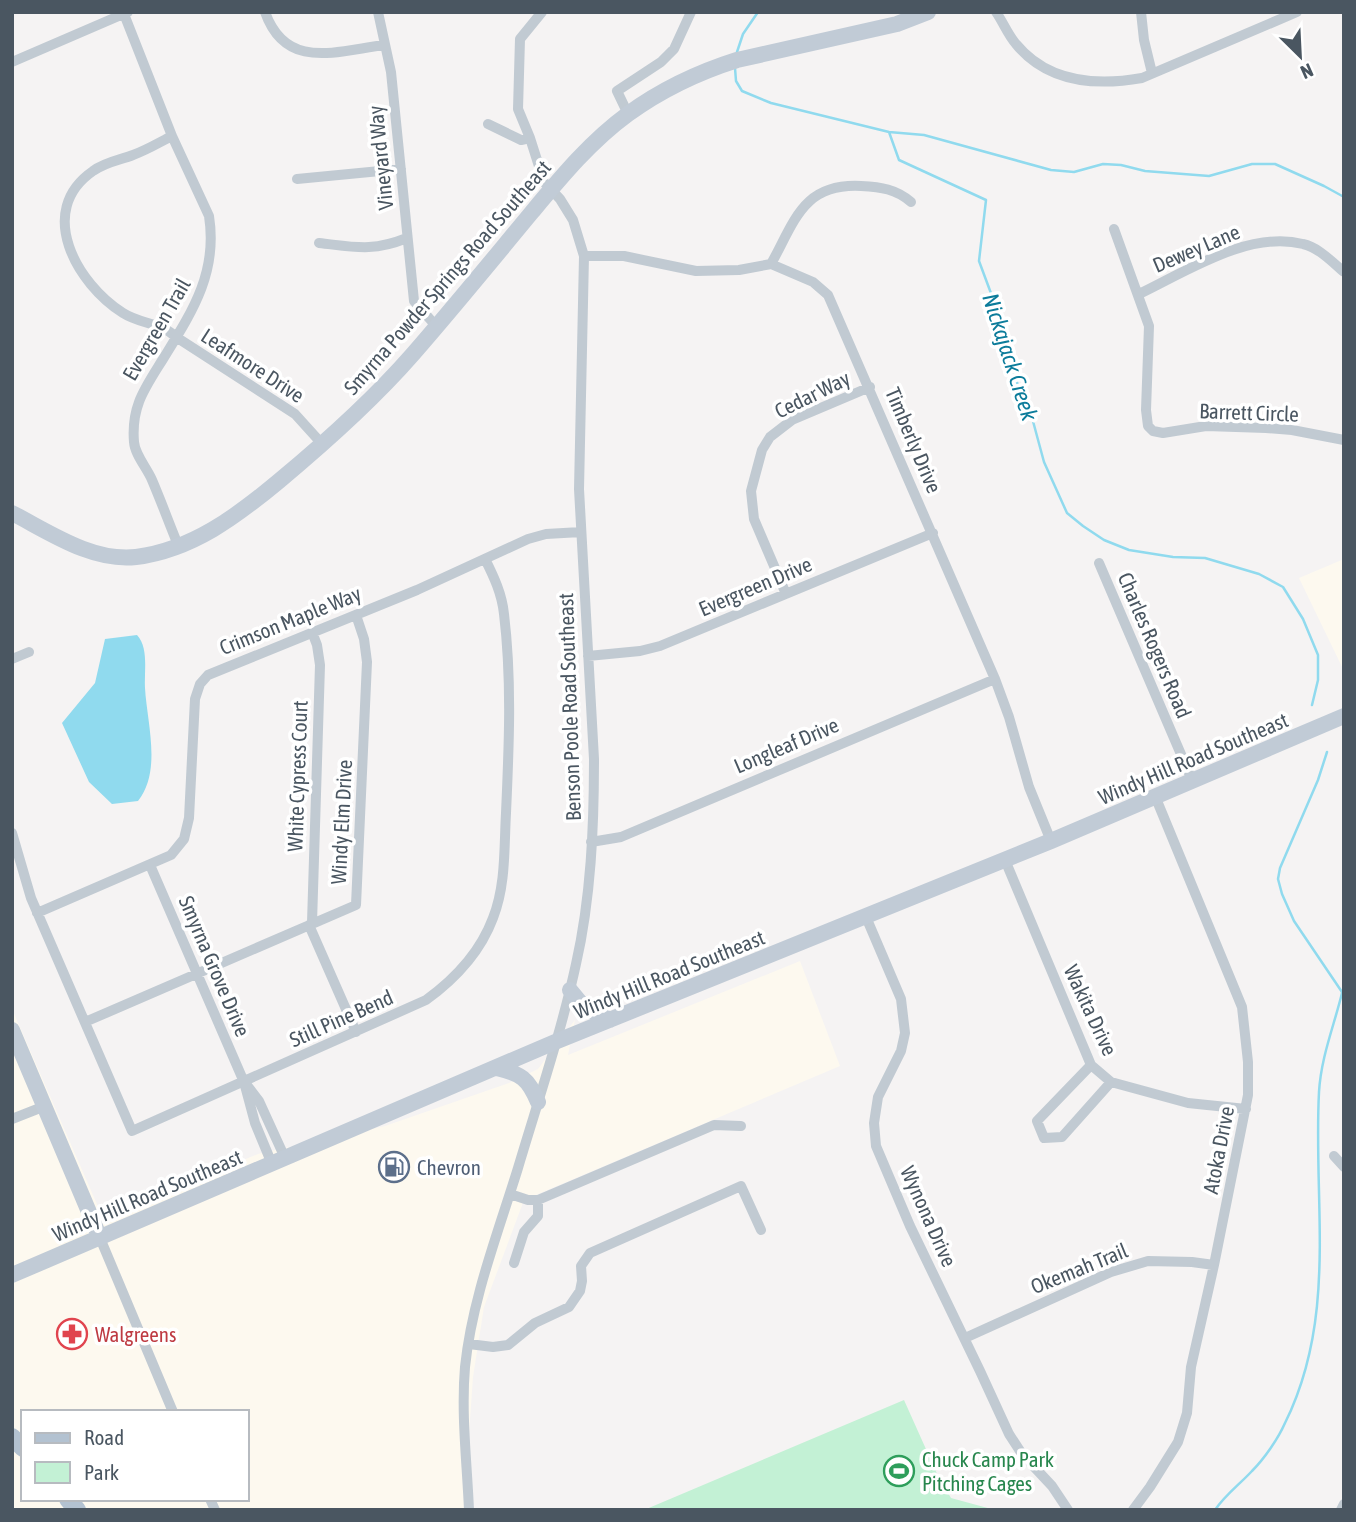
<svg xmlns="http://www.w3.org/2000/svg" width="1356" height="1522" viewBox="0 0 1356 1522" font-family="'Asap Condensed',sans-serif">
  <rect width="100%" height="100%" fill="#f5f3f3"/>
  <path fill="#fdf9ef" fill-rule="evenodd" d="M1344,559V671L1299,578Z
    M800,961L840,1066L524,1200L484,1307L473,1377L467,1462L472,1510H12V1009L103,1218L258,1154L385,1126L509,1083L538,1069L575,1020L568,1055ZM23,1412H247V1499H23Z"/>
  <path fill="#c3f1d5" d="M904,1400L938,1476L951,1498L995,1510H644Z"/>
  <path fill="#90daee" d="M137,635C149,648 144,671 145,688C147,723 162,771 138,801L112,804L89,782L62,723L95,683L105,639Z"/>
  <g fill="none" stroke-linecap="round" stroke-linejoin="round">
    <path stroke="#90daee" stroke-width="2.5" d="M736,55L743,34L758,12
      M735,68L736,81L742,91L771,103L889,132L924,135L1051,170L1074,172L1103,164L1121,165L1145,171L1209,176L1252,164H1275L1324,186L1344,197
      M889,132L899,160L986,200L979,261L992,296L1019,389L1027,399L1044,462L1067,513L1083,526L1104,540L1129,550L1173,557L1205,558L1259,574L1283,587L1303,619L1318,655V680L1312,705
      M1327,752L1318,780L1280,868L1278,879L1282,894L1294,921L1344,995
      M1215,1510C1225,1495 1240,1484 1252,1471C1264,1459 1278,1439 1285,1423C1338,1316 1313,1204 1319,1092C1321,1057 1334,1026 1342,993"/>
    <path stroke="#c1cad2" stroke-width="10" d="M265,12C286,71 336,51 385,45
      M378,12L391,72L414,301L436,326
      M996,12C1003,22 1008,35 1016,44C1048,83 1097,86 1142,78L1297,12
      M1141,12L1144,40L1152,73
      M124,14L172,136L209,216C218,273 192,312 163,359C145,388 131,406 134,442C135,455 147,468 152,480C161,501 169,523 178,545
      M12,62L128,12
      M628,114L617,91L661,62L674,49L691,12
      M488,124L521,140L530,138
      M172,136C160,142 147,150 133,155C120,160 105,162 93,171C35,211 77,284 123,313C140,324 162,323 176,337L295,414L323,445
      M297,179L401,169
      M1114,229L1149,326L1146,410L1148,426L1153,431L1163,433L1206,426L1266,428L1292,430L1344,440
      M319,243C355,247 372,252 407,238
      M584,256H624L696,271L739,270L771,264L813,282L828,295L995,679L1009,717L1029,787L1051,841
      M771,264C795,221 803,183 861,186C881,187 896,189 911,202
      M1139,294C1187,271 1249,230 1303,244C1318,247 1332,262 1344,272
      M1099,563L1192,780
      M786,594L754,519L751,491L762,450L770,437L792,420L870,387
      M588,656L640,651L660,646L933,533
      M12,659L29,652
      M12,833L31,898L132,1131L426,1000C455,979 480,953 493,918C506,885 504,848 506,813C509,747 512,680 504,614C502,594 494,577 485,559
      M591,842L621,837L995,679
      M1005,860L1091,1065L1111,1082L1188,1103L1246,1109
      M150,865L244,1082L255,1123L272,1164
      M37,913L171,855L184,839L189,818L195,699L200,684L208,675L417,590L528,539L546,534L581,532
      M866,917L901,999L905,1033L901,1051L878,1097L874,1123L876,1146L910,1226L980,1371L1009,1434L1022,1454L1052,1486L1068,1510
      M312,923L320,665L317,645L312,632
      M309,925L356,1032
      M85,1022L356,905L367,662L364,639L356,615
      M1091,1065L1037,1121L1044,1138L1062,1137L1111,1082
      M246,1084L259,1101L285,1158
      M12,1119L45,1106
      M1334,1156L1344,1167
      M510,1194L528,1200H538L714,1125L741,1126
      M100,1238L173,1412
      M514,1263L524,1232L538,1216V1200
      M965,1338L1111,1272L1148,1261L1192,1262L1214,1265
      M469,1344L493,1347L508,1345L535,1323L569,1307L580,1291L582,1281L581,1266L590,1253L741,1186L761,1230
      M210,1499L215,1510
      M469,1510C467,1463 461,1414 465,1367C472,1299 498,1233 518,1168C538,1101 561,1033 576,964C591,898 594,827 594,759L579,489L584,256L573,220L560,199L544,182L530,138L518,109L520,39L542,12
      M1133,1510L1150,1487L1178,1442L1187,1413L1191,1367L1214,1265L1248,1095V1062L1242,1007L1155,796
      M1341,1510L1344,1504"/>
    <path stroke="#c1cbd6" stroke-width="16" d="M12,513C49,532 92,562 136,557C192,550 237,516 279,481C327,441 372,401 413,354C454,307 493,259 532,212C562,176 591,141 628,114C661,90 699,72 737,60L897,24L928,12
      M570,990L584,1007L610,1020
      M12,1030L100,1238
      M497,1068C521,1074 528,1078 538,1102
      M12,1275L555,1042L1051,841L1344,716"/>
    <path stroke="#b3c2d1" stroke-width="18" d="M12,1437L23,1448
      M68,1499L77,1510"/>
  </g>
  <defs>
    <g id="fuel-ring" transform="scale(1.575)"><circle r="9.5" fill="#fff" stroke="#5c6f8a" stroke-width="1.5"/><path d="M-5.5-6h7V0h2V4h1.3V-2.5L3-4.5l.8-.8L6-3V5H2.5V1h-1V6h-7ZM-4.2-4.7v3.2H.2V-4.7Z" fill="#5c6f8a"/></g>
    <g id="pharmacy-ring" transform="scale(1.575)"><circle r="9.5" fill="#fff" stroke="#e0444e" stroke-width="1.5"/><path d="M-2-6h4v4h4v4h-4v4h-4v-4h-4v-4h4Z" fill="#e0444e"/></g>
    <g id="stadium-ring" transform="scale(1.575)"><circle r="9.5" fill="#fff" stroke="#2e9e5b" stroke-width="1.5"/><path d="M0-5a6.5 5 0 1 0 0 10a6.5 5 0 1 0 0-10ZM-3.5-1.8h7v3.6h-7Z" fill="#2e9e5b"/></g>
  </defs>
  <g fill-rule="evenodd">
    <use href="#fuel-ring" x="394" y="1167"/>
    <use href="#pharmacy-ring" x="72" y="1334"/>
    <use href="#stadium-ring" x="899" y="1471"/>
  </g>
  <g text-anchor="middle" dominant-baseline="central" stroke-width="7" stroke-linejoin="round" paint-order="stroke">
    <g font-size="21" fill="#4a5661" stroke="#fff">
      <text transform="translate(380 158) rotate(-96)">Vineyard Way</text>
      <text transform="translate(1196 248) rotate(-23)">Dewey Lane</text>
      <text transform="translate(447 277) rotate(-49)">Smyrna Powder Springs Road Southeast</text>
      <text transform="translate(156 329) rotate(-60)">Evergreen Trail</text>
      <text transform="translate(253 365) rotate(33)">Leafmore Drive</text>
      <text transform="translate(812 394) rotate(-26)">Cedar Way</text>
      <text transform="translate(1249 412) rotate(2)">Barrett Circle</text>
      <text transform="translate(914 440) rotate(67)">Timberly Drive</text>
      <text transform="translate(755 586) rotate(-23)">Evergreen Drive</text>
      <text transform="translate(290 620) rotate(-22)">Crimson Maple Way</text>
      <text transform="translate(1155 645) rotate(67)">Charles Rogers Road</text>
      <text transform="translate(569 707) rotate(-92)">Benson Poole Road Southeast</text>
      <text transform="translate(786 745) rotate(-23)">Longleaf Drive</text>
      <text transform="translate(1193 758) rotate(-23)">Windy Hill Road Southeast</text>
      <text transform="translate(297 776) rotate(-88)">White Cypress Court</text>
      <text transform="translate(341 822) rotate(-87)">Windy Elm Drive</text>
      <text transform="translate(215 966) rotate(67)">Smyrna Grove Drive</text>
      <text transform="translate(669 974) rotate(-22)">Windy Hill Road Southeast</text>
      <text transform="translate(1091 1010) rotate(65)">Wakita Drive</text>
      <text transform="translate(341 1018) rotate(-24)">Still Pine Bend</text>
      <text transform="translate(1218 1150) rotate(-79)">Atoka Drive</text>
      <text transform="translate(147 1195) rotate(-23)">Windy Hill Road Southeast</text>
      <text transform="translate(929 1216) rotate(66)">Wynona Drive</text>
      <text transform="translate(1079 1268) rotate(-22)">Okemah Trail</text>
    </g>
    <g font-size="21" fill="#4e5e75" stroke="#fff" text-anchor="start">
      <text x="417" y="1167">Chevron</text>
    </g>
    <g font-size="21" fill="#be3a42" stroke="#fff" text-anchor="start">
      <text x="95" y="1334">Walgreens</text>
    </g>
    <g font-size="21" fill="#27864d" stroke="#fff" text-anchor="start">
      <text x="922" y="1459">Chuck Camp Park<tspan x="922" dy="24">Pitching Cages</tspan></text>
    </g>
    <g font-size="23" font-style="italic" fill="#0c7c9b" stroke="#fff">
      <text transform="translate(1010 357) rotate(72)">Nickajack Creek</text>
    </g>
  </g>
  <rect width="1356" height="1522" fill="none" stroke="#4a5661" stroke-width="28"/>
  <rect x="21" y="1410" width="228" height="91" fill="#ffffff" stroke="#b7bbc0" stroke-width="2"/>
  <rect x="35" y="1433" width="35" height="10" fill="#b3c2d1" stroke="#b7bbc0" stroke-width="2"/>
  <text x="84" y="1445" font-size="21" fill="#4a5661">Road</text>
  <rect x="35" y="1462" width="35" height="21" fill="#c3f1d5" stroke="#b7bbc0" stroke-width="2"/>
  <text x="84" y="1480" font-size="21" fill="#4a5661">Park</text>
  <g transform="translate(1300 56) rotate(156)" stroke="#ffffff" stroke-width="5" paint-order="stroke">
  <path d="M0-5L12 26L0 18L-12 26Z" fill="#4a5661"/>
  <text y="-10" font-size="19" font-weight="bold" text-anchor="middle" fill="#4a5661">N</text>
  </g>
</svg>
